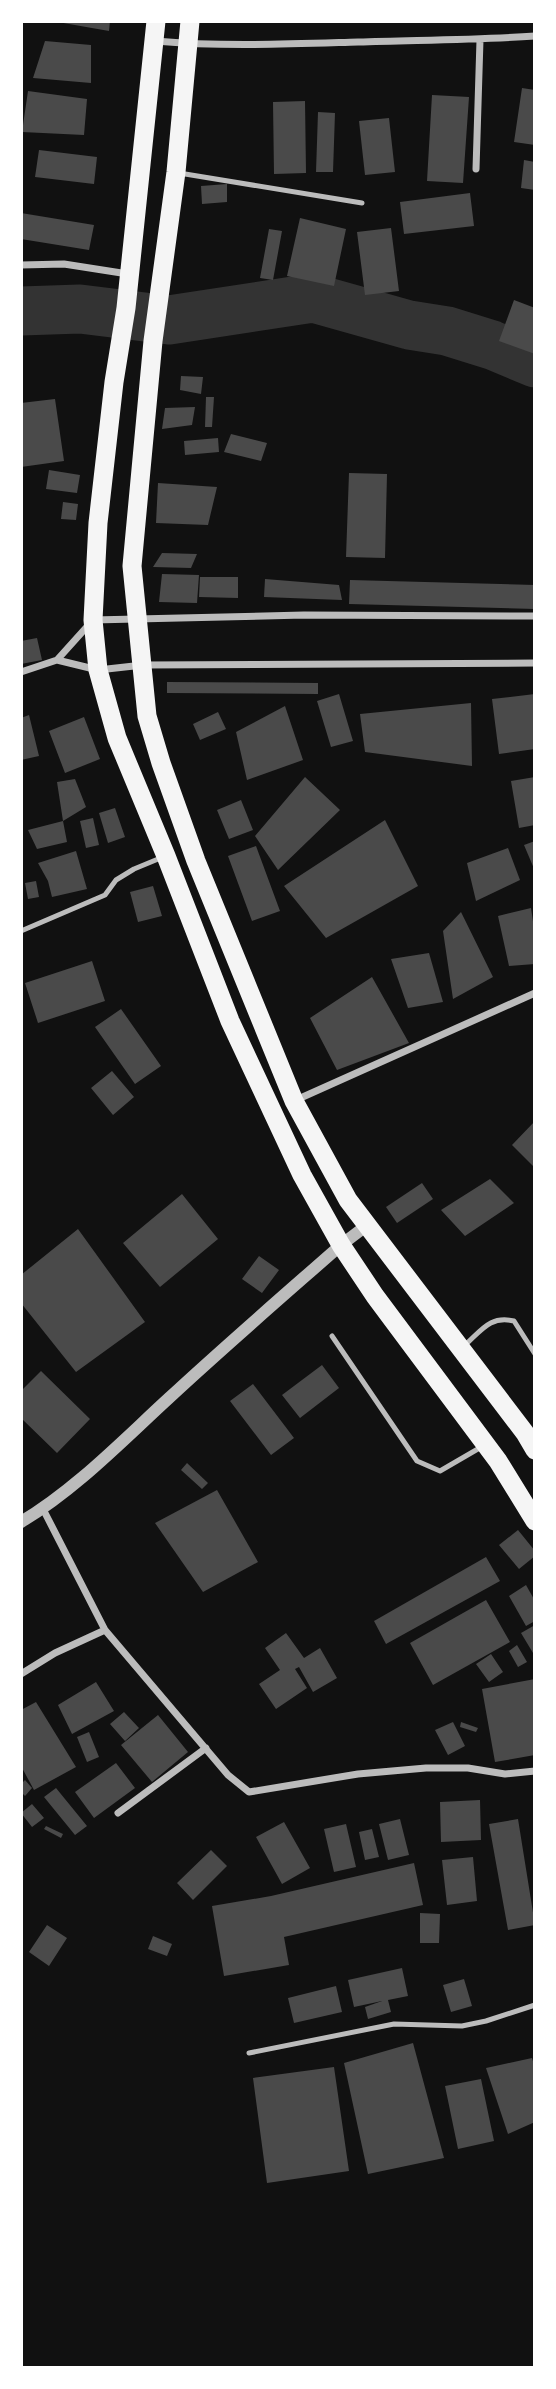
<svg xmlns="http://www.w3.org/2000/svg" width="556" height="2389" viewBox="0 0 556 2389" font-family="Lato,sans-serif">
  <rect width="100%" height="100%" fill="#111"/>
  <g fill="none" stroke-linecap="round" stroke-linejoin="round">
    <path stroke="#333" stroke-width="49" d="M21,311L80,309L169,320L313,298L409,325L447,331L492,345L535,363"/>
  </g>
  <path fill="#4a4a4a" d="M52,21H110L109,31Z
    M45,41L91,45V83L33,78Z
    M522,88L535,90V145L514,142Z
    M28,91L87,99L84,135L22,132Z
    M432,95L469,97L463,183L427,181Z
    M305,101L306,173L274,174L273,102Z
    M318,112L335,113L333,172H316Z
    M389,118L395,172L365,175L359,121Z
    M39,150L97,157L94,184L35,177Z
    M524,160L535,162V190L521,188Z
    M227,184V202L202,204L201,186Z
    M470,193L474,226L404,234L400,202Z
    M21,213L94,225L89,250L21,239Z
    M300,218L346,229L334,286L287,276Z
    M391,228L399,291L365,295L357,232Z
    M269,229L282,231L273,280L260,278Z
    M514,300L535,308V354L499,341Z
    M181,376L203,377L201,394L180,390Z
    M206,397H214L212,427H205Z
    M55,399L64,461L21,467V403Z
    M195,407L192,425L162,429L165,408Z
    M231,434L267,443L261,461L224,452Z
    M218,438L219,452L185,455L184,441Z
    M49,470L80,475L77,493L46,489Z
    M349,473L387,474L385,558L346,557Z
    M158,483L217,487L208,525L156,523Z
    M63,502L78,504L76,520L61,519Z
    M162,553L197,554L191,568L153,567Z
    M162,574L199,575L197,603L159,602Z
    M200,577H238V598L199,597Z
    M265,579L339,585L342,600L264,597Z
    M350,580L535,585V609L349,604Z
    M37,638L42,660L21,664V641Z
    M167,682L318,683V694L167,693Z
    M339,694L353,741L331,747L317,701Z
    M535,694V749L499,754L492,699Z
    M471,703L472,766L365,752L360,714Z
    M285,706L303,760L247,780L236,732Z
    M218,712L226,729L200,740L193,724Z
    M29,715L39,756L21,760V718Z
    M84,717L100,759L65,773L49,731Z
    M305,777L340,810L278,870L255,836Z
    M535,777V825L519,828L511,781Z
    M75,779L86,807L63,821L57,782Z
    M241,800L253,830L229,839L217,810Z
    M115,808L125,837L108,843L99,813Z
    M93,818L99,845L86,848L80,821Z
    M385,820L418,886L326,938L284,886Z
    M63,821L67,842L37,849L28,830Z
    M535,841V871L524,845Z
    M256,846L280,911L252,921L228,856Z
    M508,848L520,880L476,901L467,863Z
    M76,851L87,889L52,897L48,881L38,863Z
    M36,881L39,897L28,899L25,883Z
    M153,886L162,916L138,922L130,892Z
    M531,908L535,935V964L509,966L498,916Z
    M461,912L493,977L453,999L443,931Z
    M429,953L443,1002L408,1008L391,959Z
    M92,961L105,1001L38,1023L25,983Z
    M372,977L409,1043L337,1070L310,1018Z
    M121,1009L161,1066L135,1084L95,1027Z
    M112,1071L134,1097L113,1115L91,1088Z
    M535,1121V1168L512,1145Z
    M490,1179L514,1203L465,1236L441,1210Z
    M422,1183L433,1199L397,1223L386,1207Z
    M182,1194L218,1239L160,1287L123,1243Z
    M78,1229L145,1322L76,1372L21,1303V1275Z
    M259,1256L279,1270L262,1293L242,1279Z
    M322,1365L339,1388L300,1418L282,1395Z
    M41,1371L90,1419L57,1453L21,1418V1391Z
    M253,1384L294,1438L271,1455L230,1401Z
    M187,1463L208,1483L202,1489L181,1470Z
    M217,1490L258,1562L203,1592L155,1523Z
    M518,1530L535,1551V1556L519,1569L499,1545Z
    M486,1557L500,1581L386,1644L374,1621Z
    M526,1585L535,1601V1621L526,1626L509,1596Z
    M486,1600L510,1642L433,1685L410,1643Z
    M535,1625V1652L533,1653L521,1633Z
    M286,1633L304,1658L320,1648L337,1678L313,1692L299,1667L295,1669L307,1688L276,1709L259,1684L280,1670L265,1648Z
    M517,1645L527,1662L518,1667L509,1651Z
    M491,1654L503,1672L489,1682L476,1664Z
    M535,1679V1755L495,1762L482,1689Z
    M96,1682L114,1711L72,1734L58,1705Z
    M36,1702L76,1767L34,1790L21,1766V1710Z
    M124,1712L139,1728L125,1741L110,1724Z
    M158,1715L188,1752L152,1782L121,1745Z
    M453,1722L465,1746L448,1755L435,1730Z
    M461,1722L478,1728L476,1732L460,1727Z
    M89,1732L99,1757L87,1762L77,1737Z
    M116,1763L135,1788L94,1818L75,1792Z
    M25,1780L32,1788L25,1796L21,1792V1784Z
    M56,1788L87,1826L75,1835L44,1797Z
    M480,1800L481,1840L441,1842L440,1802Z
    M32,1804L44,1818L32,1827L21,1813Z
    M400,1819L409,1855L388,1860L379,1824Z
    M518,1819L535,1925L508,1930L489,1824Z
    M284,1822L310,1868L282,1884L256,1837Z
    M346,1824L356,1867L334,1872L324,1829Z
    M46,1826L63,1834L61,1838L44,1829Z
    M372,1829L379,1857L365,1860L359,1832Z
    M211,1850L227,1866L193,1900L177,1883Z
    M473,1857L477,1901L447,1905L442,1860Z
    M414,1863L423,1905L284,1937L289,1965L224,1976L212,1906L271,1896Z
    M420,1913L440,1914L439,1943H420Z
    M47,1925L67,1938L49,1966L29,1952Z
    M153,1936L172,1944L167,1956L148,1949Z
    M402,1968L408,1996L388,2000L391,2012L368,2019L365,2007L382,2001L354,2007L348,1980Z
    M464,1979L472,2006L451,2012L443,1985Z
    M336,1986L342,2012L294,2023L288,1998Z
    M413,2043L444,2158L368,2174L344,2063Z
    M532,2058L535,2068V2122L508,2134L486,2068Z
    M334,2067L349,2171L267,2183L253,2078Z
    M481,2079L494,2141L458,2149L445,2086Z"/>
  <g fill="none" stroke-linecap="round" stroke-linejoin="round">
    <path stroke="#bcbcbc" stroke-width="5" d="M179,173L362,203
      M21,931L105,895L116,880L134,869L163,857
      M332,1336L417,1461L440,1471L483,1446
      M464,1346C481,1331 490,1315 514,1321L535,1354
      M249,2053L394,2024L462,2026L486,2021L535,2005"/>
    <path stroke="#bcbcbc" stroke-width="7" d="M155,41C222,47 291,44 358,42C417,40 476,40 535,36
      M476,169L480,40
      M21,265L64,264L128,274
      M57,660L98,670L143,665L535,663
      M21,672L57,660L93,620L304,615L535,616
      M296,1100L535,993
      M43,1509L105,1630L228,1775L249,1792L358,1774L426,1768H468L505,1774L535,1771
      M21,1674L55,1653L105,1630
      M118,1813L206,1748"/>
    <path stroke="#bcbcbc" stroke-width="12" d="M21,1522C76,1489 122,1441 169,1398C225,1346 283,1296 341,1245L366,1226"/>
    <path stroke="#f5f5f5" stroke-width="19" d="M156,21L126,308L114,382L98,523L93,620L98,670L117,738L166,856L230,1021L302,1175L341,1245L375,1296L498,1461L535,1521
      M190,21L176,172L153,341L132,566L147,716L161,763L196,861L294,1101L348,1200L525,1433L535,1450"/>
  </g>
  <rect width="556" height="2389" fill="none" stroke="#ffffff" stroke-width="46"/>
</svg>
